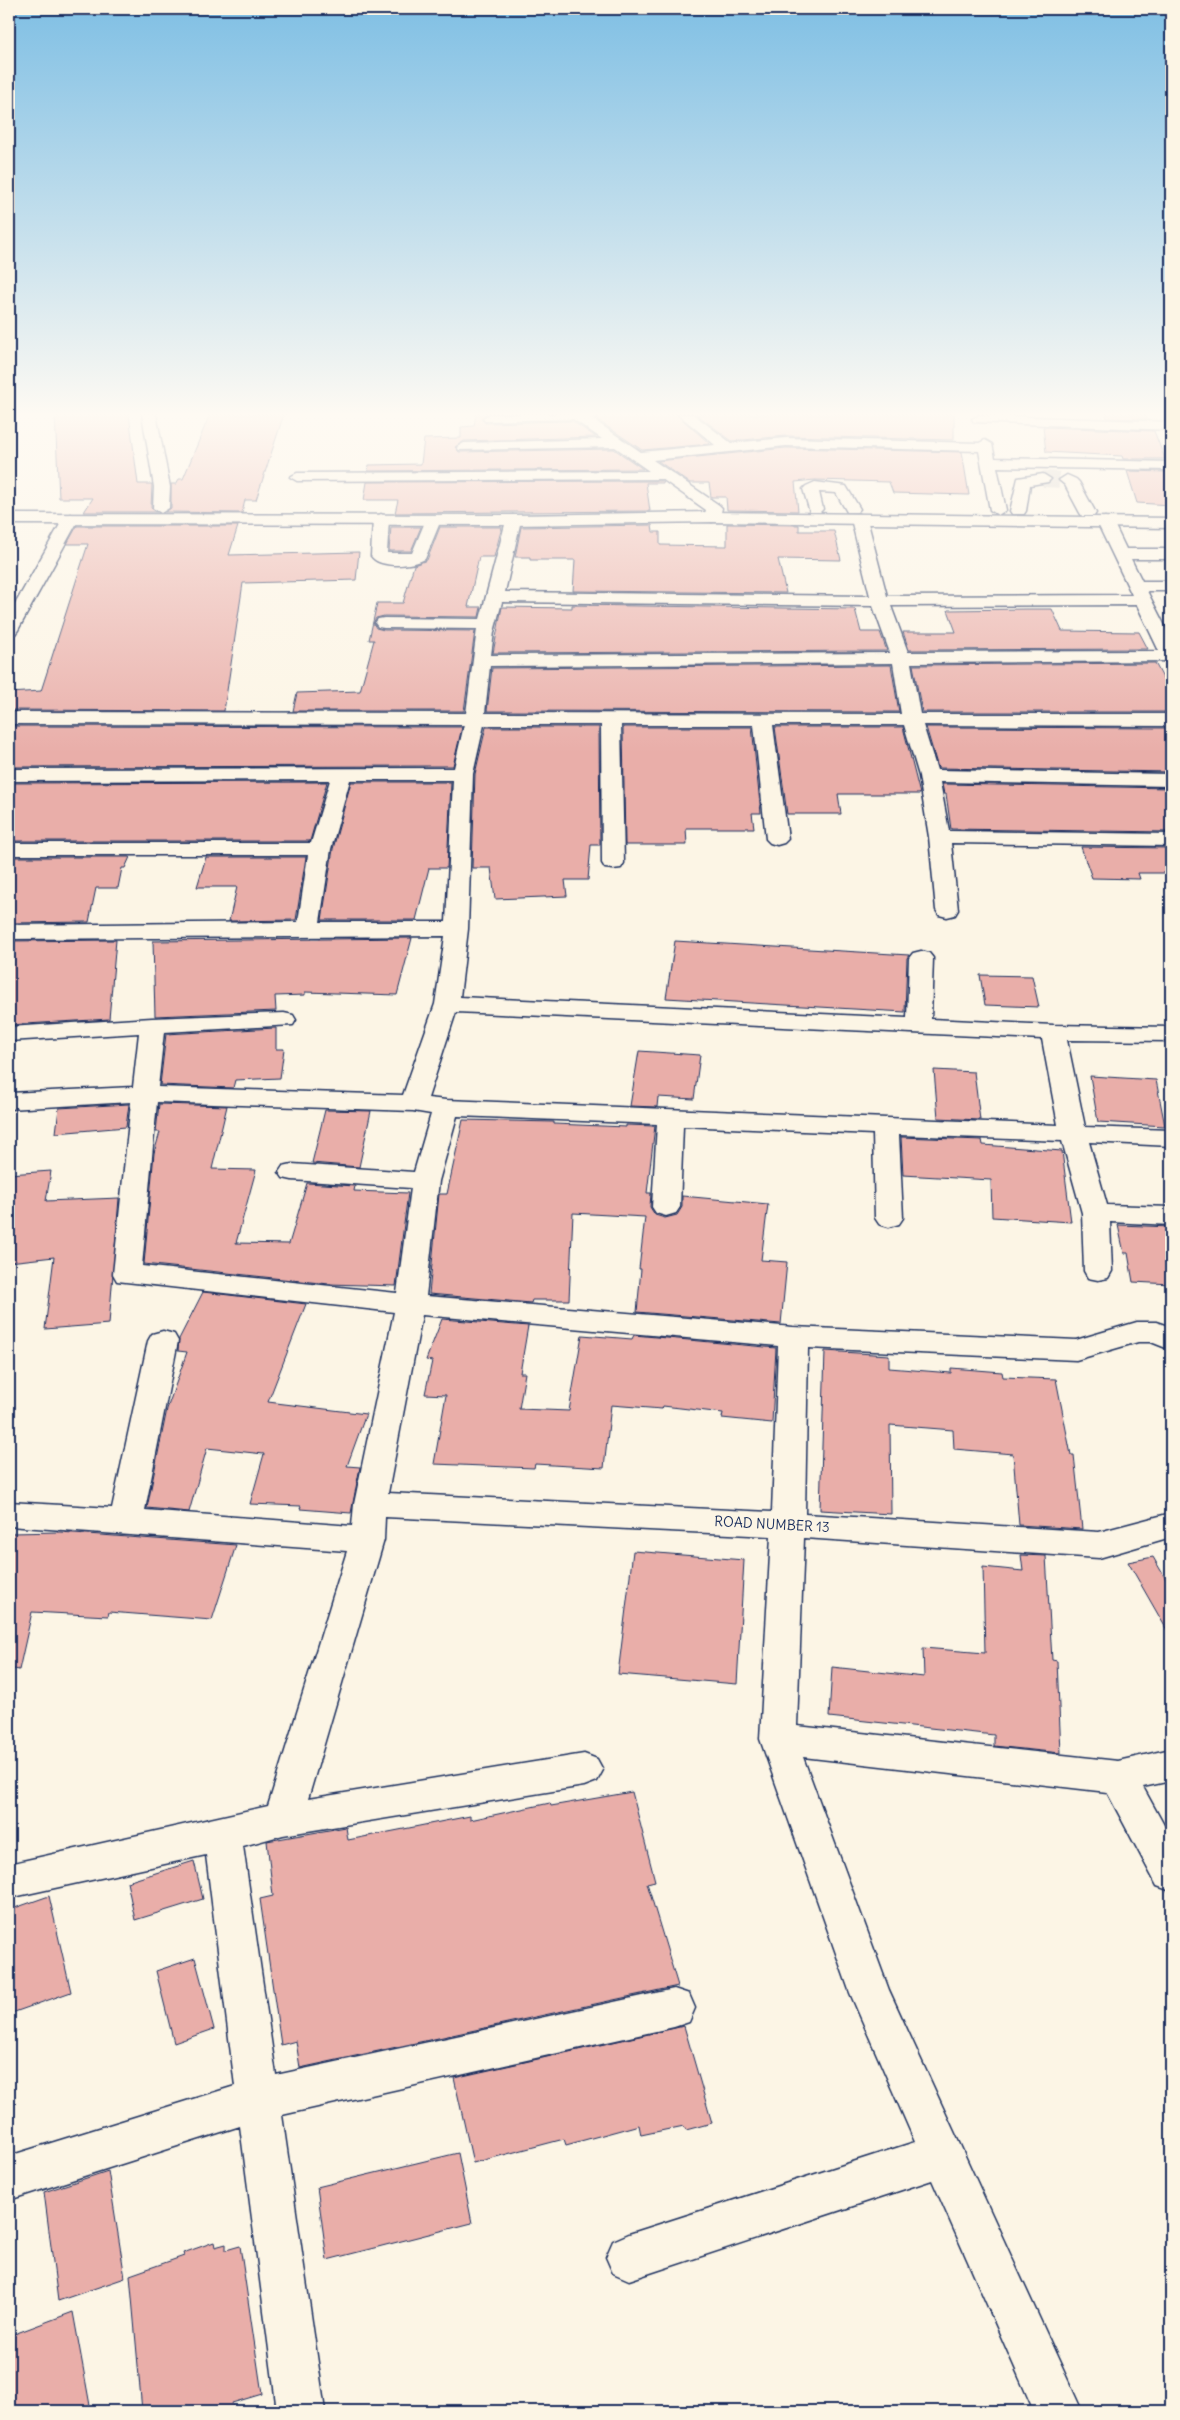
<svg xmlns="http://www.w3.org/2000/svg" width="1180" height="2420" viewBox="0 0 1180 2420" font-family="Delius,sans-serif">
  <rect width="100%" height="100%" fill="#fcf5e5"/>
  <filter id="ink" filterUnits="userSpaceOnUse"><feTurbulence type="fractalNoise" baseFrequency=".02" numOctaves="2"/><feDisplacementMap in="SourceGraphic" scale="10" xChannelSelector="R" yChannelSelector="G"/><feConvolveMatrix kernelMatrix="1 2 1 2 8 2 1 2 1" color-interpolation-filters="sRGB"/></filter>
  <g filter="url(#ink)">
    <path fill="#e9aea9" stroke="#1b2f5e" d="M55,414H129L138,484H152L151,508L157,512H84L93,498H59Z
      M210,414H284L256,500H245L242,513L165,512L171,508V484H176L179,479H183Z
      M476,414H487L481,418L485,423L572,421L596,437L464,441L455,447L459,452L614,449L643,469L368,471L369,465L421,464L424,439L461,438V427L474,426Z
      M602,414H676L710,444L642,450L596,419Z
      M696,414H954V440L786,436L732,441Z
      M1106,414H1144L1147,419L1107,418Z
      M1043,427L1154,431L1165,459H1123L1122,456L1046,452Z
      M786,448L962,452L969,495L893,493L889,482L815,480L795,482L798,511L727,510L726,497H711L709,483H690L658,461Z
      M1127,471L1168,472L1171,481V505L1137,503Z
      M661,481L664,483H646L650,511L395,513L398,500H364L367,482Z
      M727,524L799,525V531H834L841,560L778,559L786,593L573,591L575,560H530V557H515L521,527L652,525L653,532H660V545L727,546Z
      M77,526H238L229,555L359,552L356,580L243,583L224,711L9,710V693L41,691L88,544H67Z
      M391,527H421L411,551H389Z
      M440,527H502L494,557H479L468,607H481L479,617L384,616L376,618L373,623L376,628L384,630L475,631L464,711H293L297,693L360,691L374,640H369L377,603H403L414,565L427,560Z
      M572,605L855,609L861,632H880L887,651L493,653L502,607L572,608Z
      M1025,609H1052L1062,631L1139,632L1148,649L909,650L903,632H956L948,610Z
      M1155,663L1171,693V712H922L913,665Z
      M891,665L899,712L487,711L492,668Z
      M9,726L462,727L453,766L9,767Z
      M486,727H599L600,845H591L588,880H565L567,896L495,899L491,868H472L475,774Z
      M623,727H752L761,813H752L754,828H686L687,845H625Z
      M775,727H903L920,794H838L841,814H787Z
      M926,727L1171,728V772L938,768Z
      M327,782L310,841H9V783Z
      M351,782H451L447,868H429L416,920H322L333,849Z
      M942,784L1171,788V832L951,829L946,794H944Z
      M1081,847L1171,848V873H1138L1140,879L1092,878Z
      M9,857H130L125,868H122L118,888H96L89,922L9,923Z
      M206,857H306L296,920L229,921L237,887H197Z
      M412,938L397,995L305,992V995L275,996L276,1011L155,1016L153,941Z
      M116,940L109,1019L9,1025V941Z
      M675,941L909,955L907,958L905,1012L666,998Z
      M980,975L1032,976L1039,1007L985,1005Z
      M276,1028V1049H284L280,1078L235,1080L233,1088L160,1085L166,1034Z
      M639,1051L700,1055L694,1099L658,1097L657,1107L630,1106Z
      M934,1070L974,1072L980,1120L938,1118Z
      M1090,1076L1156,1080L1165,1126L1098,1122Z
      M129,1104L126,1127L56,1133L59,1108Z
      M159,1104L227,1106L212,1169L256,1170L236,1243L289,1244L307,1183L355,1186L354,1191L408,1193L396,1286L329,1284L144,1264L154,1153L160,1132H156Z
      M325,1110L371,1111L359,1167L312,1163Z
      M463,1120L554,1122V1124L626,1127V1125L655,1126L647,1193H651L650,1207L655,1215L665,1218L677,1215L682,1207V1196L768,1204L761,1260L787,1262L781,1324L637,1312L641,1269H639L645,1217L573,1213L569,1300H532L531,1303L429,1294L439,1194H447Z
      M901,1137L982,1140L983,1145L1062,1151L1071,1222L992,1217L991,1180L903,1175Z
      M51,1171L46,1201L119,1198L109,1324L45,1329L54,1257L9,1262V1174Z
      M1118,1225L1171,1227V1284L1133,1282L1128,1253H1124Z
      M203,1292L306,1304L268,1402L366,1414L347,1466L360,1467L351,1513L300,1509L301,1506L250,1504L264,1454L207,1448L189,1512L147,1508L167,1409L187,1352L178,1351L179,1339Z
      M442,1319L528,1326L520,1373H525L519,1409L569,1411L582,1335L632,1339L634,1335L776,1348L772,1423L722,1418L723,1413L663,1406L662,1409L611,1405L604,1468L535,1464L534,1468L434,1464L446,1395L425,1394L432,1361L426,1360Z
      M825,1351L889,1355V1368L951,1373V1368L1002,1372L1003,1377L1056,1379L1071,1455H1074L1082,1529L1019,1525L1013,1454L954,1449L953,1430L890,1425L891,1514L820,1510Z
      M60,1532L236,1545L212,1620L109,1612L108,1616L32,1612L19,1670L9,1668V1545L12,1533Z
      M633,1551L744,1560L737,1684L618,1674Z
      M1021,1555L1046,1556L1052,1660L1057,1661L1061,1753L994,1746V1735L829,1717L832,1667L924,1677L923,1648L985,1653L983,1567L1023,1571Z
      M1153,1557L1171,1588V1637L1128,1562Z
      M632,1792L655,1881L647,1883L678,1986L300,2068L296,2041L281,2045L260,1899L273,1896L267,1841L346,1827L348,1840L470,1816V1820L550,1803L551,1806Z
      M194,1861L203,1899L135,1920L127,1882Z
      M49,1896L71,1992L9,2014V1910Z
      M195,1958L214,2029L174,2043L156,1971Z
      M684,2026L712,2123L686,2130L684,2126L641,2135L639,2125L566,2145L564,2139L473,2163L454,2078Z
      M458,2153L472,2223L327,2260L317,2187Z
      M108,2171L125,2278L58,2301L44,2192Z
      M214,2242L215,2247L226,2244V2250L240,2246L262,2394L232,2403L233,2406L217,2411H142L130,2275L184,2256L183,2253Z
      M73,2312L91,2411H9V2336Z"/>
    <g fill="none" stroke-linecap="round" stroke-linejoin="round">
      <path stroke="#cfcdca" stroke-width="16" stroke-dasharray="16 8" stroke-linecap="butt" d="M1043,479L1067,480"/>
      <g stroke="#1b2f5e" stroke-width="3">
        <path id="minor" d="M142,414H156L170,487L169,508L161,513L153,508L154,487Z
          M490,414H600L598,417L591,418L641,452L715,445L678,414H693L731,443L786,438L979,443L985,440L992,444L995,458L1171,462V470L997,467L1006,510L998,515L990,510L979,451L786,446L653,460L719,505L722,508L720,517L712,522L704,517L706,510L662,479L297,481L290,477L297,473L649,471L615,447L459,450L457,447L464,443L602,439L573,419L485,421L483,418Z
          M979,415L1171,422V430L974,422L972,419Z
          M1043,474L1051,479L1048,482L1030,485L1026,511L1024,514H1012L1010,511L1018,478Z
          M1067,475L1076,479L1079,482L1096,513L1094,516H1082L1080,513L1065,485L1059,480Z
          M815,482L846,486L860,509L857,512H847L836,493L819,492L823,509L820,512H810L803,489L806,486Z
          M71,514L79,519L18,630L15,634L9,635V615L63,519Z
          M381,514L389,519L387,553H412L427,517H439L441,520L425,559C413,566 380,569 371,556L373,519Z
          M859,514L867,519L887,596L1132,595L1097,522L1105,517L1113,522L1126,549H1171V559H1131L1142,581H1171V591H1147L1171,638V661L911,663L920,714H1171V726L923,725L937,770L1171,774V786L940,782L949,831L1171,834V846L951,843L958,910L955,915L947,917L939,915L936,910L929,837L919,776L904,725H773L788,839L784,843L777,845L770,843L766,839L754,725H621L624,863L621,868L613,869L605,868L602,863L601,725H484L473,774L468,929L460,997L907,1018L909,958L913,953L921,951L929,953L933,958L931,1019L1053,1025L1171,1027V1041L1067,1040L1085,1127L1171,1130V1146L1089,1142L1107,1205L1171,1207V1225L1110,1222L1112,1271L1108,1278L1098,1280L1088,1278L1084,1271L1082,1213L1062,1141L899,1135L903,1218L899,1224L889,1227L879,1224L875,1218L873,1134L683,1126L680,1207L676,1213L666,1216L656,1213L652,1207L657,1124L457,1116L439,1181L426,1296L793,1327L1076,1340L1137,1322H1156L1171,1327V1350L1151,1342H1138L1076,1360L808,1348L805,1514L1099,1532L1171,1513V1537L1099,1558L804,1538L797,1726L1118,1761L1171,1749V1781L1143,1787L1171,1838V1891L1157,1886L1107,1792L803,1757L889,1990L1082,2411H1034L932,2180L629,2280L613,2273L606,2257L613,2241L629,2234L915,2142L850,1993L760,1739L771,1536L385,1517L384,1540L308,1799L584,1754L597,1759L603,1770L597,1781L584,1786L283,1835L243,1846L276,2075L674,1989L689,1994L695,2008L689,2022L674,2027L282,2115L325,2411H277L240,2126L9,2200V2156L235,2086L206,1855L9,1898V1864L268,1806L347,1551L9,1526V1502L112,1508L148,1341L152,1334L163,1331L174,1334L178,1341L145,1510L352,1526L354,1504L394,1312L117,1281L113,1274L131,1102L9,1109V1093L133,1087L139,1033L9,1041V1027L152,1018L284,1013L293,1015L296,1020L293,1025L164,1032L158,1087L403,1095L435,1004L445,936L9,939V925L298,922L308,855H9V843H311L330,780L9,781V769L454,768L464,725L9,724V712L466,713L477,629L384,628L378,627L375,623L378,619L384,618L480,619L507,517L513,515L521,520L505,592L870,596L851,519ZM502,602L873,606L890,653L491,655L494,632ZM1137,605L1159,651L908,652L891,606ZM893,663L901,714L485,713L490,666ZM350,780H453L446,922H320L331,849ZM456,1012L1042,1039L1058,1125L446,1100L428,1098ZM157,1102L413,1111L431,1114L414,1172L292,1164L283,1166L279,1172L283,1178L292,1180L411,1188L397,1293L142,1266ZM422,1315L778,1346L772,1512L388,1493Z"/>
      </g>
      <g stroke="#1b2f5e" stroke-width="3">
        <path id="major" d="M712,512L1171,518V528L712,522L513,525L9,524V514L513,515Z"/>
      </g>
      <use href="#minor" fill="#fcf5e5" fill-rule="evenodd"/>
      <use href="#major" fill="#fcf5e5" fill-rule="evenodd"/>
    </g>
  </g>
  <linearGradient id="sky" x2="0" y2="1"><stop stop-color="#7fbfe4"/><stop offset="0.55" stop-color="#fefaf3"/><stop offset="1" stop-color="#fefaf3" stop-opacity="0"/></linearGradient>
  <rect width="1180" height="753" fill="url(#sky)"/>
  <g text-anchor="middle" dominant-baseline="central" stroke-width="4" stroke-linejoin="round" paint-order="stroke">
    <g font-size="14" fill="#1b2f5e" stroke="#fcf5e5">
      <text transform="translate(772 1524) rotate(3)">ROAD NUMBER 13</text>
    </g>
  </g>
  <rect width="1180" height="2420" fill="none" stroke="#fcf5e5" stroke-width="30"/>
  <rect x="15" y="15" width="1150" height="2390" fill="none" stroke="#1b2f5e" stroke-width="2" filter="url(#ink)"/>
</svg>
